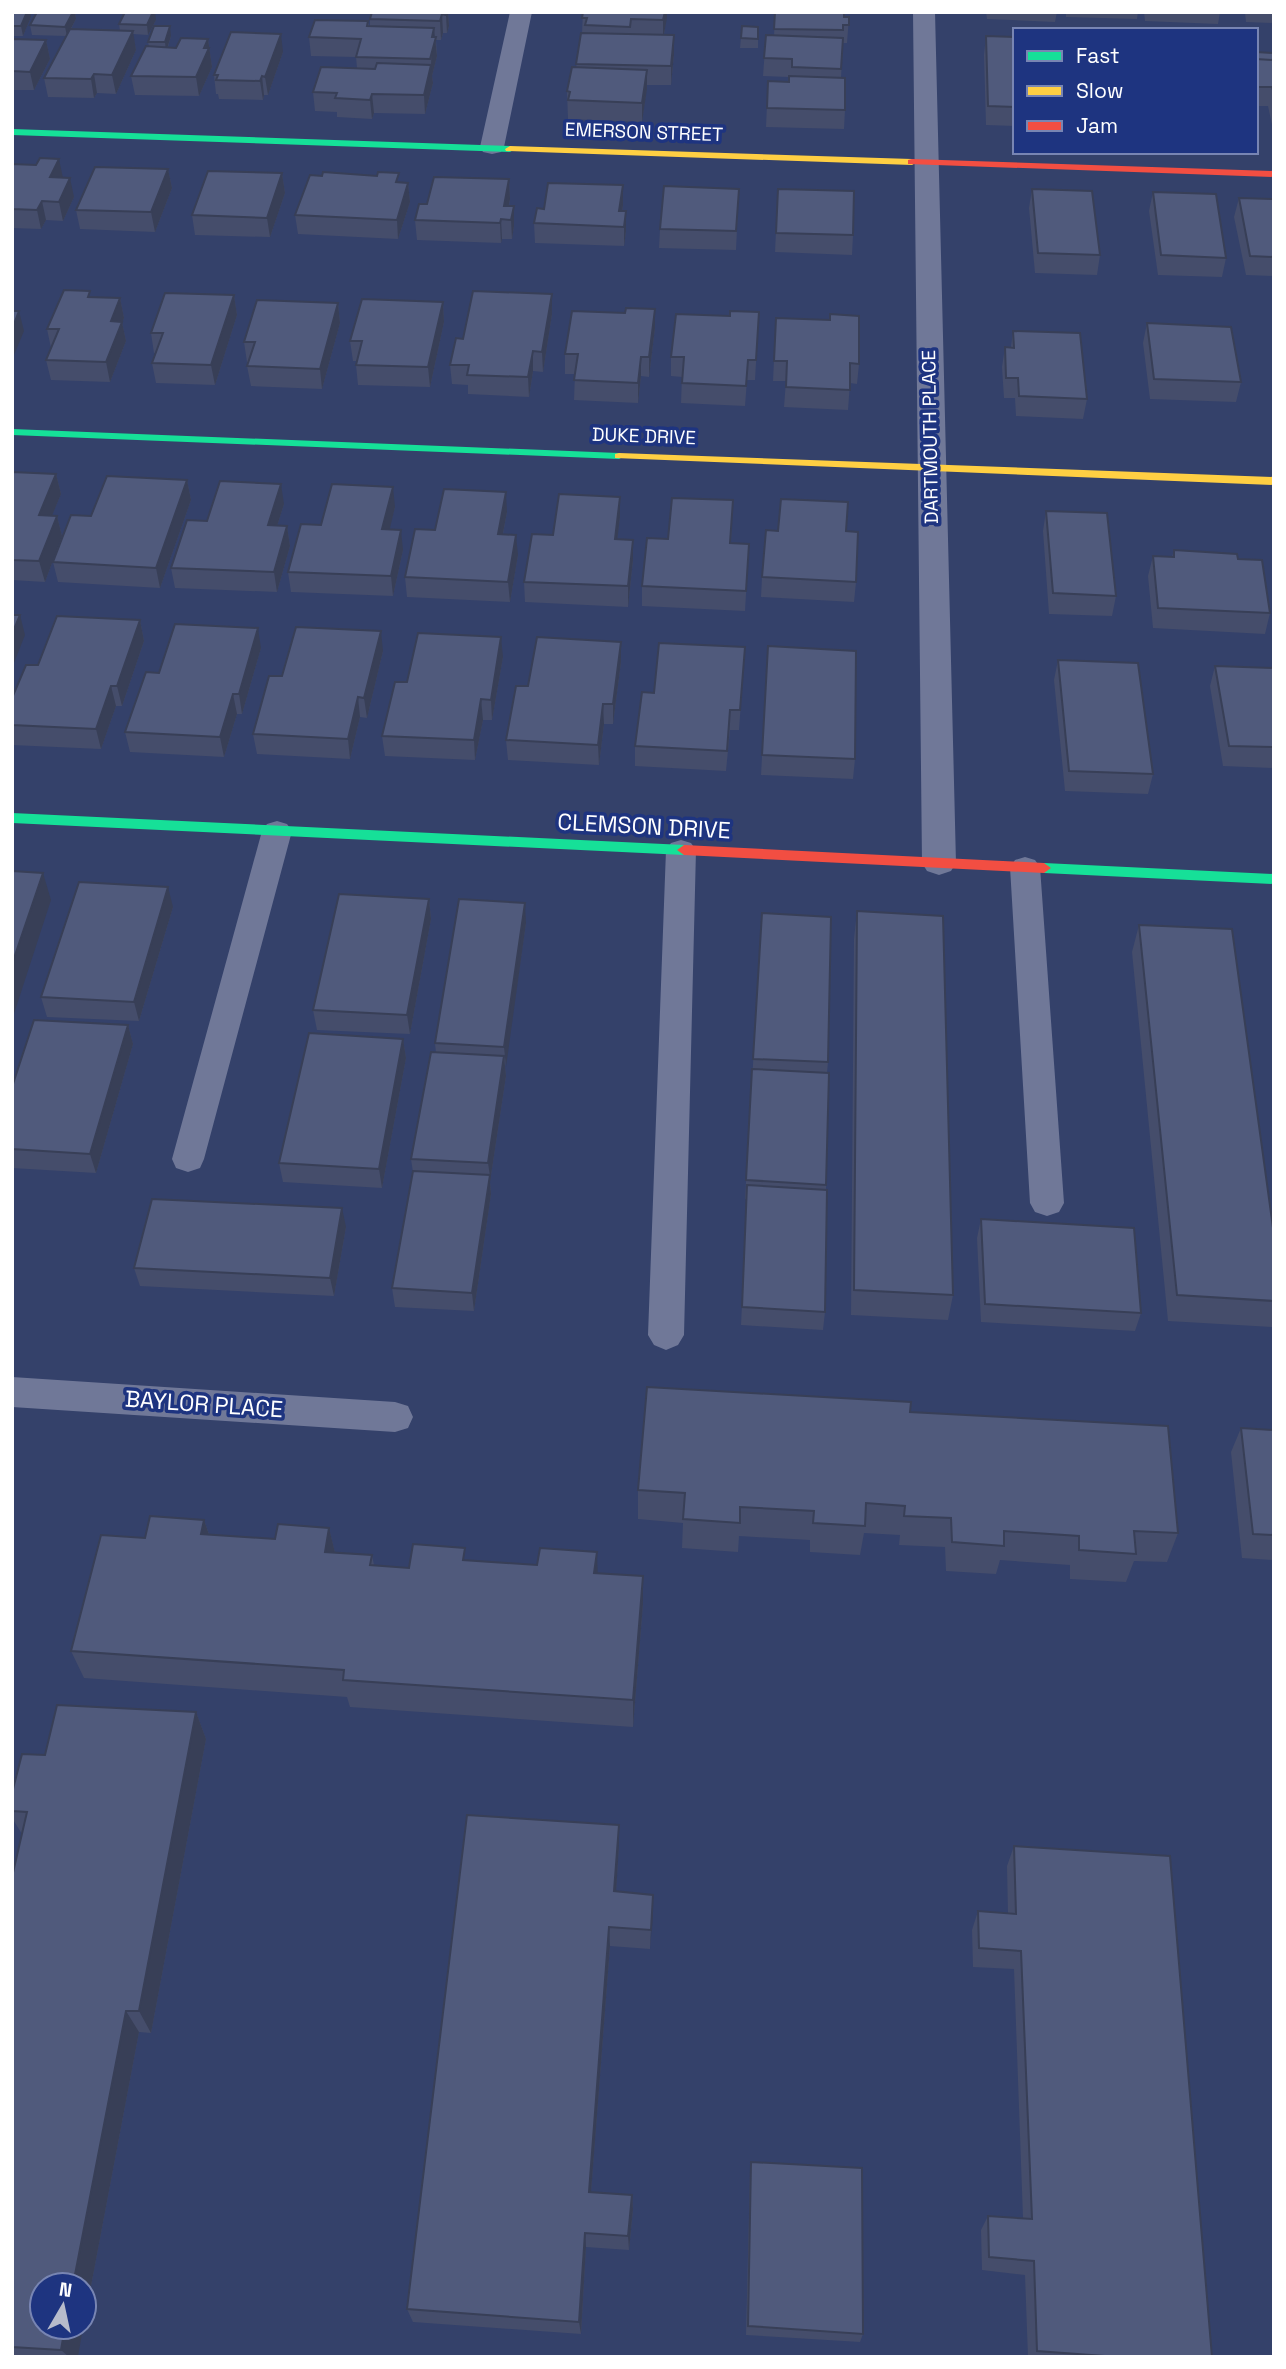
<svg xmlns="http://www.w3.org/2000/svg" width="1286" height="2369" viewBox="0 0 1286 2369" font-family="'Space Grotesk',sans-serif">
  <rect width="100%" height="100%" fill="#34416a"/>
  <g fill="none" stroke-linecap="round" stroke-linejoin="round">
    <path fill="#707898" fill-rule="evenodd" d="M277,821L287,824L292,831L204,1159L200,1168L188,1172L176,1168L172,1159L262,831L267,824Z
      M681,840L691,843L696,850L684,1335L678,1345L666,1350L654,1345L648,1335L666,850L671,843Z
      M1025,857L1035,860L1040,867L1064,1203L1059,1212L1047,1216L1035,1212L1030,1203L1010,867L1015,860Z
      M12,1377L395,1402L408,1406L413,1417L408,1428L395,1432L12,1407Z"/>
    <path fill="#707898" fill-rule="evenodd" d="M510,12H532L504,147L501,152L492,154L483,152L480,147Z
      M913,12H935L956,863L951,871L939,875L927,871L922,863Z"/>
    <path fill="#16e098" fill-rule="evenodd" d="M12,129L510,146L515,149L510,152L12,135Z
      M12,429L619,453L625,456L619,459L12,435Z
      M12,813L684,845L691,850L684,855L12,823Z
      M1044,863L1274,874V884L1044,873L1037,868Z"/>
    <path fill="#ffcf43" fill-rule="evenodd" d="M510,146L912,159L917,162L912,165L506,151L505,149Z
      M619,453L1274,477V485L615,458V454Z"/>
    <path fill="#f24e42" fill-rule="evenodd" d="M912,159L1274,171V177L908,164V160Z
      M684,845L1044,863L1051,868L1044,873L684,855L677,850Z"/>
  </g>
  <path fill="#454d6b" d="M12,12L31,17L23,36H12Z
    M37,12H75L76,19L71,29L120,31L119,24L156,20L148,35L133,34L136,50L116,94L97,93L94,98L48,97L44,78L66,36L32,35L30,25Z
    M372,12H448L449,26L447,33H443L441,40H436L437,56L432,76L433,83L425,114L374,113L372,119L337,117V112L315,111L313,92L357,68L356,57L311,56L309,37L368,21L369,26H370V19Z
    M583,12H667L664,35L674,54L671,85H647L642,122L568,119L567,91L576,68L582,33Z
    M775,12L849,17L847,43H843L841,78L845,110L844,129L766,127L768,81L788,82L789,77L763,76L766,35L774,36Z
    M986,12H1057L1055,22L987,19Z
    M1066,12H1138L1137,19L1066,17Z
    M1144,12H1220L1218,24L1145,21Z
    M1274,12V23L1246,22L1245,13L1225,12Z
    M742,26L758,27V48H740Z
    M171,36L168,47L176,48L208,39L212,67L199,96L135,95L131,76L149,47L148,42Z
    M986,36L1015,37V126L986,125L984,55Z
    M12,39L46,40L50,59L34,90H12Z
    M283,52L268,95H264L263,100L219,99L218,94H216L214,75Z
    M1256,52L1274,53V134L1268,106H1256Z
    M12,164L63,177L74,197L63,221L46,220L41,229L12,228Z
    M168,169L172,188L155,232L80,229L76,210Z
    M282,173L285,193L270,237L195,235L192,215Z
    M509,179L510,199L509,206H514V226L512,239H502L501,243L417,240L415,220Z
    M400,182L408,183L410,202L398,239L298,234L295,215Z
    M778,189L853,235L852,255L775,252Z
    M1032,189L1100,255L1097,275L1035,273L1029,208Z
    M1153,192L1226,258L1222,277L1158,275L1149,211Z
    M1239,198L1274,199V276L1246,275L1234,217Z
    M623,205L622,211H626V231L624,246L535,243L534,223Z
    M738,208L736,250L659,248L660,229Z
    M234,295L237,315L215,385L156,383L152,363L156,353H154L151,333Z
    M91,297L120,298L124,318L122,322L126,341L110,382L51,380L46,360L51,348L47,329Z
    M443,302L444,322L430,387L358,385L356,365L357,361H353L350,341Z
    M338,303L340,323L322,389L251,386L247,366L249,362H247L244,342Z
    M655,309V328L649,377L641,376L638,403L574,400L575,374H565V354L625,313Z
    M759,312L755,380H747L745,406L681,403L682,377L671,376V357L730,316Z
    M552,314L543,372L533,371L529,397L468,394V385L452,384L450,365L463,339Z
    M776,318L859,364L857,384L850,383L848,410L784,407L786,381H773Z
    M1147,323L1241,382L1236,402L1150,399L1143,343Z
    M1013,331L1087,399L1083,419L1016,416L1015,398H1004L1002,367L1005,347H1011Z
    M12,472L56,474L61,494L52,515L57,516L62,536L45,582L12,580Z
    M187,480L191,500L160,588L58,582L53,562Z
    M284,504L277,526H287L290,546L277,592L175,588L171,568L207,521Z
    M395,507L389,529L403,550L393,596L291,592L288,572L321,525Z
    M1046,511L1116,596L1112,616L1049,614L1043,531Z
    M507,512L503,534L518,555L510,602L407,597L405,577L435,530Z
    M620,517L617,539L633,540V560L628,607L525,602L524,582L553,535Z
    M732,520L731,543L749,544L745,611L642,606V586L668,539Z
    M846,531L856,582L854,602L761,597L762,577Z
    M1174,550L1238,559L1270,613L1265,634L1153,628L1148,576L1153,556L1172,557Z
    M140,620L144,641L122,706H116L101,749L12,745V698L38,665Z
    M621,642V662L613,724H604L599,765L508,760L506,740L528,686Z
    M768,646L855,759L853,779L761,775Z
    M745,647L739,730H730L726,771L635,766V746L654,693Z
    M261,648L242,714H237L224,757L130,752L125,732Z
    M383,651L367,718L360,717L350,759L257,754L253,734L282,676Z
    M503,657L492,720H483L475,760L385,756L382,736L407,682Z
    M1058,660L1153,774L1148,794L1065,791L1054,680Z
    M1215,666L1274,668V768L1223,766L1210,686Z
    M429,899L431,919L410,1034L317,1030L313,1010Z
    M173,907L139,1021L47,1017L41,997Z
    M857,911L953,1295L948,1320L851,1315L854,939Z
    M762,913L828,1062L827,1073H829L826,1189L825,1312L823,1330L741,1325L747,1199H745Z
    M526,923L505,1067L506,1076L490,1182L491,1194L474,1311L395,1307L392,1288L413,1172L411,1159L436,1053L435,1043Z
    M1139,925L1274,1235V1324L1272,1327L1168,1321L1132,952Z
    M128,1025L133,1044L96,1173L12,1168V1087Z
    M403,1039L406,1058L382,1188L283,1182L279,1163Z
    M981,1219L1141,1313L1135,1331L981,1322L977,1238Z
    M346,1227L334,1296L140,1286L134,1268Z
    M910,1412L1178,1533L1167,1562L1134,1561L1126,1582L1070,1579V1565L1000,1560L996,1574L946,1571L945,1547L899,1545L900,1535L864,1533L860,1555L810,1552V1540L739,1536L738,1552L682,1548L683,1523L638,1519V1490Z
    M1241,1428L1274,1430V1560L1242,1558L1231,1452Z
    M204,1520L209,1534L275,1539L329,1528L335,1553L372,1555L374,1565L409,1568L466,1560L597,1573L643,1604L633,1727L350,1707L347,1697L84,1678L71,1651Z
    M196,1712L206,1739L151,2033L139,2032L84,2323V2285L78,2357H12V1877L22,1834L12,1818V1793L45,1755Z
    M619,1845L616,1891L653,1895L650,1949L610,1946L591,2192L632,2195L633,2209L629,2250L586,2247L581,2334L413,2322L407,2309Z
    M1014,1846L1212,2357H1028L1025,2275L982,2270L981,2230L988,2216L1023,2218L1014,1969L973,1967L972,1930L978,1911L1008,1914L1007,1866Z
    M751,2162L863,2334L860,2342L746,2335L750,2172Z"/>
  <path fill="#383f57" d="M27,12H30L31,17L23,36L21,26Z
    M73,12H75L76,19L67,36L65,27Z
    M153,12H155L156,20L148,35L147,25Z
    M443,12H448L449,26L447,33L446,15Z
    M665,12H667V18L663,39V20Z
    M442,14L443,33L441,40L440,21Z
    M170,26L171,36L166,52L165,42Z
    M434,28L437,56L432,76L433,83L425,114L424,95L431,66L432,37Z
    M133,31L136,50L116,94L112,75Z
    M281,34L283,52L268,95L265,77Z
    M674,35V54L671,85V66Z
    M208,39L212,67L199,96L196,77Z
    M46,40L50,59L34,90L30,72Z
    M647,70V89L642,122V103Z
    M94,74L97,93L94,98L91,79Z
    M262,76L264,95L263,100L260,81Z
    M372,94L374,113L372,119L370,100Z
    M59,159L63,178L50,177Z
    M168,169L172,188L155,232L151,212Z
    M282,173L285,193L270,237L267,218Z
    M70,178L74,197L63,221L59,202Z
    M509,179L510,199L506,219L504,206Z
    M408,183L410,202L398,239L397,220Z
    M623,185V205L620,226L619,211Z
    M42,201L46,220L41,229L37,210Z
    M514,206V226L512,239L511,220Z
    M626,211V231L624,246V227Z
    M501,219L502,239L501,243L500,223Z
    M552,294V314L543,372L542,352Z
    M234,295L237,315L215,385L211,365Z
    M120,298L124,318L115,340L122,322L126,341L110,382L106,362L111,321Z
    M443,302L444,322L430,387L428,367Z
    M338,303L340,323L322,389L320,369Z
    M655,309V328L649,377V357Z
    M19,311L24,331L12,360V329Z
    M533,351V371L529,397L528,377Z
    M641,357V376L638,403V383Z
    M56,474L61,494L44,535L39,515Z
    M187,480L191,500L160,588L156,568Z
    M281,484L284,504L271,545L268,525Z
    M393,487L395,507L385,549L382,529Z
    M506,492L507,512L499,554L498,534Z
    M620,497V517L615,559V539Z
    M57,516L62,536L45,582L39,561Z
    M287,526L290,546L277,592L274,572Z
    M401,530L403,550L393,596L391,576Z
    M516,535L518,555L510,602L508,582Z
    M633,540V560L628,607V586Z
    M20,615L25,635L12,668V634Z
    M140,620L144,641L122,706L117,686Z
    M258,628L261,648L242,714L239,694Z
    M381,631L383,651L367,718L364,698Z
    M501,637L503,657L492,720L491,700Z
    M621,642V662L613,724V704Z
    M111,686L116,706L101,749L96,729Z
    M233,694L237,714L224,757L220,737Z
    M358,697L360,717L350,759L348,739Z
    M481,699L483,720L475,760L474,740Z
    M603,704L604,724L599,765L598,745Z
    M43,873L51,900L12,1020V964Z
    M168,887L173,907L139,1021L134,1002Z
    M429,899L431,919L410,1034L407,1015Z
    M525,903L526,923L506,1067L504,1047Z
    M128,1025L133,1044L96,1173L90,1154Z
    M403,1039L406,1058L382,1188L379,1169Z
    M504,1056L506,1076L490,1182L491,1194L474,1311L472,1293L490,1176L488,1163Z
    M342,1208L346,1227L334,1296L330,1278Z
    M204,1520L214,1549L201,1534Z
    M329,1528L336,1557L325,1552Z
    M597,1552L598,1581L594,1573Z
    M643,1576V1604L633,1727V1700Z
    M196,1712L206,1739L151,2033L139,2011Z
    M619,1825V1845L615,1910L614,1891Z
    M653,1895V1914L650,1949L651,1930Z
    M609,1927L610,1946L590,2206L589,2192Z
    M126,2011L139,2032L84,2323V2285H73Z
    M632,2195L633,2209L629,2250L628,2236Z
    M585,2233L586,2247L581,2334L579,2322Z
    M65,2327H83L78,2357H69L61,2350Z"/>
  <path fill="#505a7c" stroke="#383f57" stroke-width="2" d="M12,12H27L21,26H12Z
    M37,12H73L65,27L30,25Z
    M125,12H153L147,25L119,24Z
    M372,12H447L446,15L442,14L440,21L370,19Z
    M583,12H665L663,20L631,19L630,27L585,25L587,18H582Z
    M775,12H844V17H849V25H843V30L774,29Z
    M315,20L368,21L367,26L434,28L432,37H436L430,59L356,57L361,39L309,37Z
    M154,26H170L165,42H148Z
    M742,26L758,27V39L741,38Z
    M70,29L133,31L112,75L94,74L91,79L44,78Z
    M231,32L281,34L265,77L262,76L260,81L216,80L218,75H214Z
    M581,33L674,35L671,66L576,64Z
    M766,35L843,38L841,69L792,67V59L764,58Z
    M986,36L1015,37V107L988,106Z
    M181,38L208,39L204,48H209L196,77L131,76L146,46L176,48Z
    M12,39L46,40L30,72L12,71Z
    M1256,52L1274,53V60L1256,59Z
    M1256,59L1274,60V93L1272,87H1257L1256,81Z
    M377,63L431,65L424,95L372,94L370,100L335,98L337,93L313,92L321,67L375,69Z
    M572,67L647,70L642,103L568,100L570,92L567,91Z
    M789,76L845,78V110L767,108L768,81L789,82Z
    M40,158L59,159L50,177L70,178L59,202L42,201L37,210L12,209V164L36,165Z
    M95,167L168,169L151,212L76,210Z
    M208,171L282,173L267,218L192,215Z
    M323,172L377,176L378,172L399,173L396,182L408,183L397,220L295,215L310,175L322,176Z
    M434,177L509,179L504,206H514L511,220L501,219L500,223L415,220L419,204H427Z
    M548,183L623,185L619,211H626L624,227L534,223L537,208L544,209Z
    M664,186L739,189L736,231L660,229Z
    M778,189L854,191L853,235L776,233Z
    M1032,189L1092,191L1100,255L1038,253Z
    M1153,192L1216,194L1226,258L1161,255Z
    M1239,198L1274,199V257L1250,256Z
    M64,290L90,291L88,297L120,298L111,321L122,322L106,362L46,360L59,329H47Z
    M473,291L552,294L542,352L533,351L528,377L467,375L469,365H450L456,338L463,339Z
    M165,293L234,295L211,365L152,363L163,333H151Z
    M362,299L443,302L428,367L356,365L362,341H350Z
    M257,300L338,303L320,369L247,366L255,342H244Z
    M626,308L655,309L649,357H641L638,383L574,380L578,354H565L572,311L625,313Z
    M12,311H19L12,329Z
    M730,311L759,312L756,360H748L746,386L682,383L684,357H671L676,314L730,316Z
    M830,314L859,316V364L850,363V390L786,387L787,361H774L776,318L830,320Z
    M1147,323L1231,327L1241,382L1154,379Z
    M1013,331L1080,333L1087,399L1019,396L1018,378H1006L1005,347L1014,348Z
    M12,472L56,474L39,515L57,516L39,561L12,560Z
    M107,476L187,480L156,568L53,562L71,515L91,516Z
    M220,481L281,484L268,525L287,526L274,572L171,568L187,520L207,521Z
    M332,484L393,487L382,529L401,530L391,576L288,572L301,524L321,525Z
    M444,489L506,492L498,534L516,535L508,582L405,577L415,529L435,530Z
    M559,494L620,497L615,539L633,540L628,586L524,582L532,534L553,535Z
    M672,498L733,500L730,543L749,544L746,591L642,586L647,538L668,539Z
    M781,499L848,502L846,531L858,532L856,582L762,577L766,530L778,531Z
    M1046,511L1107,513L1116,596L1053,593Z
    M1174,550L1237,554L1238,559L1262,560L1270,613L1158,608L1153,556L1174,557Z
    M12,615H20L12,634Z
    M57,616L140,620L117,686H111L96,729L12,725V698L26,665H38Z
    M175,624L258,628L239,694H233L220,737L125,732L146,672L159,673Z
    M296,627L381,631L364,698L358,697L348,739L253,734L269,676H282Z
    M418,633L501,637L491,700L481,699L474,740L382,736L395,682H407Z
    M537,637L621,642L613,704H603L598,745L506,740L516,686H528Z
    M659,643L745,647L740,710H730L727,751L635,746L642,692L654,693Z
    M768,646L856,651L855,759L762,755Z
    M1058,660L1138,663L1153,774L1069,771Z
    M1215,666L1274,668V747L1229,746Z
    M12,871L43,873L12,964Z
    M79,882L168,887L134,1002L41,997Z
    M339,894L429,899L407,1015L313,1010Z
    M459,899L525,903L504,1047L435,1043Z
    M857,911L943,916L953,1295L854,1290Z
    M762,913L831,917L828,1062L753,1059Z
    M1139,925L1232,929L1274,1235V1301L1177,1295Z
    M34,1020L128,1025L90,1154L12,1149V1087Z
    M309,1033L403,1039L379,1169L279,1163Z
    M431,1052L504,1056L488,1163L411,1159Z
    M752,1069L829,1073L826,1185L746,1180Z
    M413,1171L490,1175L472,1293L392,1288Z
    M747,1185L827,1190L825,1312L742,1307Z
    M152,1199L342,1208L330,1278L134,1268Z
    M981,1219L1134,1228L1141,1313L985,1304Z
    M647,1387L911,1402L910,1412L1168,1426L1178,1533L1134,1531L1136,1554L1079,1550V1536L1004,1531V1546L952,1542L951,1518L904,1516L905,1506L866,1503L865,1526L813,1523L814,1511L740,1507V1523L683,1519L685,1493L638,1490Z
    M1241,1428L1274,1430V1535L1253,1534Z
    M150,1516L204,1520L201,1534L275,1539L278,1524L329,1528L325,1552L372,1555L370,1565L409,1568L413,1544L465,1548L463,1560L537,1565L540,1548L597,1552L594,1573L643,1576L633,1700L343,1680L344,1670L71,1651L101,1535L145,1538Z
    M57,1705L196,1712L139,2011H126L73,2285H42V2327H65L61,2350L12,2347V1877L27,1812L12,1811V1793L22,1754L45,1755Z
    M467,1815L619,1825L614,1891L653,1895L651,1930L609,1927L589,2192L632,2195L628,2236L585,2233L579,2322L407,2309Z
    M1014,1846L1170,1856L1212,2357H1118L1037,2351L1034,2261L989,2257L988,2216L1032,2219L1021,1951L979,1948L978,1911L1016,1914Z
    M751,2162L862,2168L863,2334L748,2326Z"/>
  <g text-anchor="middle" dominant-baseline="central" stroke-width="7" stroke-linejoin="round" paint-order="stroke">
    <g font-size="19" fill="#fff" stroke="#1e3480">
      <text transform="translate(644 132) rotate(2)">EMERSON STREET</text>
      <text transform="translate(644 436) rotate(2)">DUKE DRIVE</text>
      <text transform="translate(930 437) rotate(-91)">DARTMOUTH PLACE</text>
    </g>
    <g font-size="23" fill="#fff" stroke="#1e3480">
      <text transform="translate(644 826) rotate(3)">CLEMSON DRIVE</text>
      <text transform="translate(204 1404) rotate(4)">BAYLOR PLACE</text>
    </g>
  </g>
  <rect width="1286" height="2369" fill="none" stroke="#ffffff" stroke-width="28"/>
  <rect x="1013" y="28" width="245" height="126" fill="#1e3480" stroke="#7885b3" stroke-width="2"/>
  <rect x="1027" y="51" width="35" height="10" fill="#16e098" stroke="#7885b3" stroke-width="2"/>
  <text x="1076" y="63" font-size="21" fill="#ffffff">Fast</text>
  <rect x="1027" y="86" width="35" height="10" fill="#ffcf43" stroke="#7885b3" stroke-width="2"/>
  <text x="1076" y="98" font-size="21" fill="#ffffff">Slow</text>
  <rect x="1027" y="121" width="35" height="10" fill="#f24e42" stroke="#7885b3" stroke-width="2"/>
  <text x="1076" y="133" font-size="21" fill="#ffffff">Jam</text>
  <g transform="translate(63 2306) rotate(9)"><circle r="33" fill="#1e3480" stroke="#7885b3" stroke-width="2"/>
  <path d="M0-5L12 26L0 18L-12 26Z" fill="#b8bccb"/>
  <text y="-10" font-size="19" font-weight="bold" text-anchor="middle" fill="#ffffff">N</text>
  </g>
</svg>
